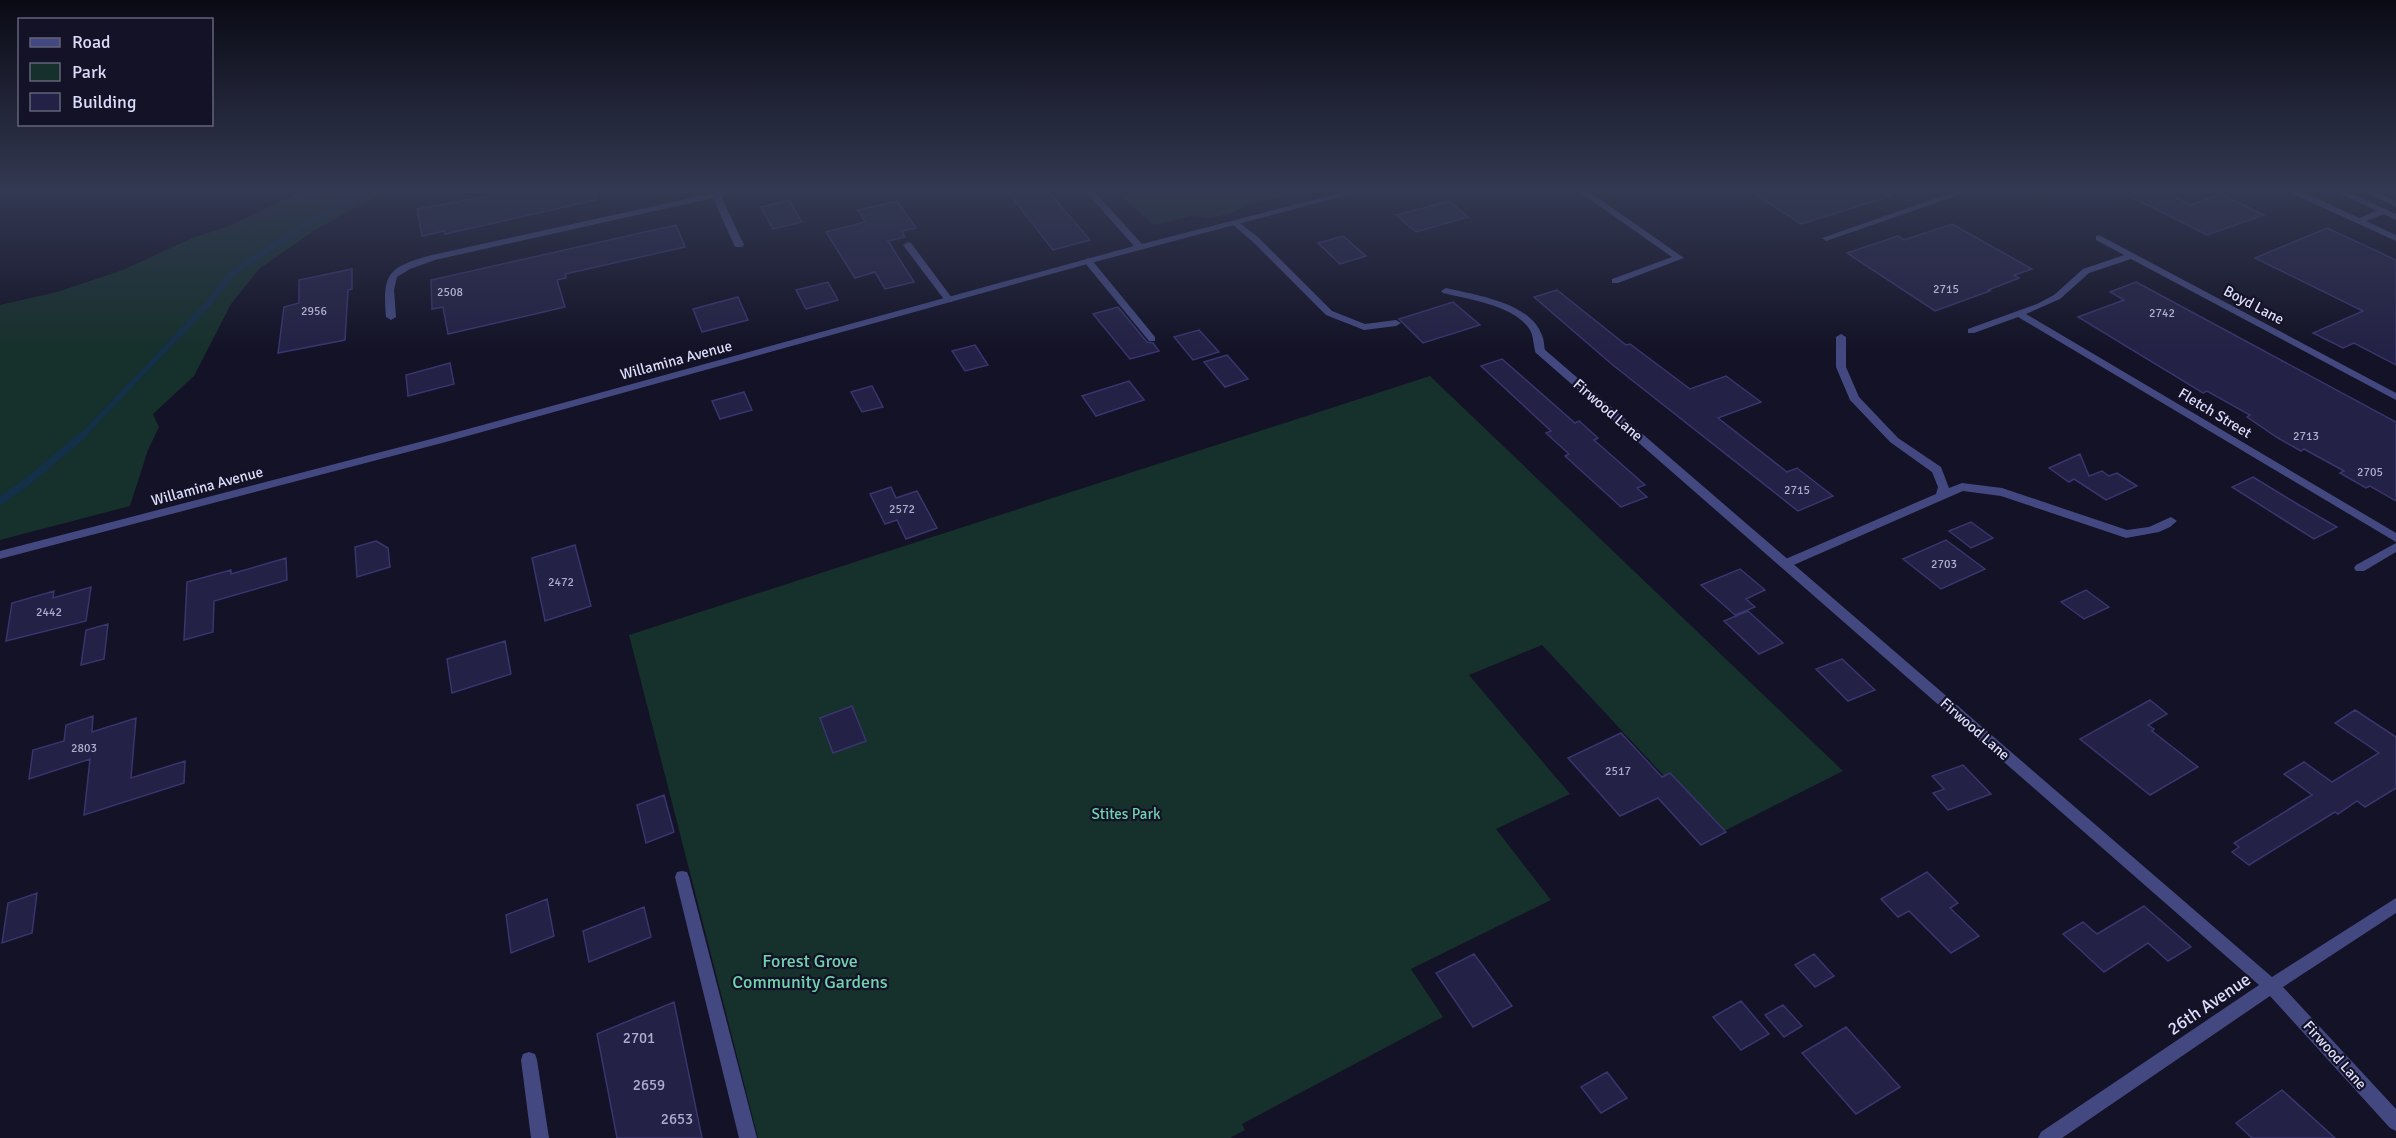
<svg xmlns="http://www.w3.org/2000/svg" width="2396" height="1138" viewBox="0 0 2396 1138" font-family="Signika,sans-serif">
  <rect width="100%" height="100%" fill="#131226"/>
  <path fill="#16302b" d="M302,191H390L363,203L312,232L259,269L231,304L194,376L153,414L159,427L148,450L130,506L0,540V305L57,292L123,270L192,238L232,225Z
    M1123,191H1281L1285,195L1248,204L1232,213L1210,218L1191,216L1154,225L1118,193Z
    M1430,376L1843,771L1718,834L1542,645L1469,675L1570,794L1496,829L1551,900L1411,969L1443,1017L1242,1124L1245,1130L1230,1138H758L629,635Z"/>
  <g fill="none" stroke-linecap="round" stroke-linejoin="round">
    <path stroke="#142f48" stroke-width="6" d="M81,437L210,302L232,273L321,215L368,191"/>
    <path stroke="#142f48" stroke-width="8" d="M0,501L27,482L83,435"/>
  </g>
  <path fill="#232145" stroke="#39356f" stroke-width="1.5" d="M514,191H595L596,200L445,234L444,231L422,236L417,209Z
    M1007,191H1048L1090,240L1053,250Z
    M1750,191H1890L1891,196L1801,224Z
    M2119,191H2163L2191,205L2220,194L2264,215L2207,235Z
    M789,200L802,222L773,229L761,207Z
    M897,201L916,228L902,231L905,237L888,241L914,282L885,289L875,272L855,278L826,232L865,222L858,210Z
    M1449,201L1468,217L1416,232L1396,215Z
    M1952,224L2032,269L2014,275L2019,278L1988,290L1990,291L1935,311L1847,253L1898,236L1904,240Z
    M676,225L685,247L565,274L566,278L557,280L565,307L448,334L443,307L432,309L431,280Z
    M2327,228L2396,260V365L2354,343L2343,348L2313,333L2363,311L2255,258Z
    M1343,236L1366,256L1340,264L1318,243Z
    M352,269V289L348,290L345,340L278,353L284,307L299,303V280Z
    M828,282L838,300L806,309L796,290Z
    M2136,282L2396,422V501L2370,486L2366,488L2340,473L2344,471L2304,449L2301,451L2278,438L2247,417L2250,415L2207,391L2203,393L2078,317L2124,300L2110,292Z
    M1557,290L1626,345L1630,344L1690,389L1726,376L1761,402L1718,418L1787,472L1797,468L1833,496L1798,511L1614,366L1534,297Z
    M738,297L748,320L702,332L693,309Z
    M1453,302L1480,325L1423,343L1399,319Z
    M1118,307L1147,342L1153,343L1159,351L1130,359L1093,314Z
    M1199,330L1219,352L1193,360L1174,337Z
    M975,345L988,365L965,371L952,351Z
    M1227,355L1248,379L1225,387L1204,362Z
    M1502,359L1575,423L1579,421L1598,438L1594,440L1645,485L1637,488L1647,497L1621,507L1565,456L1569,454L1546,433L1551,431L1481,366Z
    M450,363L454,384L408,396L406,375Z
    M1129,381L1144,400L1096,416L1082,396Z
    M872,386L883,407L862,412L851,392Z
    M744,392L752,410L720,419L712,401Z
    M2080,454L2089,476L2102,471L2109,476L2117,473L2137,486L2106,500L2074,479L2069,482L2049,468Z
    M2253,477L2299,505L2337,527L2314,539L2232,487Z
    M891,487L896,498L917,491L937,528L906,539L897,520L885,524L870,494Z
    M1971,522L1993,538L1971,548L1949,531Z
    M1946,540L1985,569L1941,589L1903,559Z
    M376,541L388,548L390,567L357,577L355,547Z
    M575,545L591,606L545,621L532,558Z
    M286,558L287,580L214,601L213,632L184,640L187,582L231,570V574Z
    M1740,569L1765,590L1746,599L1755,607L1735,615L1701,585Z
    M91,587L86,621L6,641L12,603L54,591L53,598Z
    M2086,590L2109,607L2084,619L2061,602Z
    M1748,611L1783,643L1759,654L1724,621Z
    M108,624L104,659L81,665L86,630Z
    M505,641L511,674L452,693L447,659Z
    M1842,659L1875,690L1848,701L1816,669Z
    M2150,700L2167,714L2148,725L2154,729L2152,731L2198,767L2150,795L2080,739Z
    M852,706L866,741L833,753L820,718Z
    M2355,710L2396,737V788L2365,807L2357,801L2338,814L2335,812L2249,865L2232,852L2239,847L2234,843L2312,795L2284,774L2304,762L2332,782L2379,753L2335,723Z
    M93,716L92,732L136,718L131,778L185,761L184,783L84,815L90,759L29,779L33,750L64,741L66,725Z
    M1621,733L1662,777L1670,773L1726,832L1701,845L1658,798L1620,816L1568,758Z
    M1963,765L1991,794L1948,810L1933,793L1944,789L1932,776Z
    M664,795L674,832L646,843L637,805Z
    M1927,872L1958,903L1950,908L1979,936L1951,953L1909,911L1898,917L1881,899Z
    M37,893L32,933L2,943L8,903Z
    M547,899L554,936L511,953L506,915Z
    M2144,906L2191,947L2168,961L2148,943L2104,972L2063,934L2083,922L2097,934Z
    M644,907L651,937L589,962L583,931Z
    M1474,954L1512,1006L1473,1027L1436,973Z
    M1814,954L1834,976L1815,987L1795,965Z
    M1741,1001L1769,1034L1741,1050L1713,1017Z
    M674,1002L702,1138H617L597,1034Z
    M1783,1005L1802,1026L1784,1037L1765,1015Z
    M1846,1027L1900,1087L1856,1114L1802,1053Z
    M1607,1072L1627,1098L1601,1113L1581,1087Z
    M2282,1090L2335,1138H2252L2236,1123Z"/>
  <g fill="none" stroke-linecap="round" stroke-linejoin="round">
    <path fill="#434980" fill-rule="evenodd" d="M1578,191H1588L1684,258L1618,283H1612V279L1672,257Z
      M2292,191H2301L2359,218L2381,209H2387V213L2366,221L2396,235V241L2293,194Z
      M2363,191H2374L2396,201V207Z
      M1236,220L1259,238L1332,311L1365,324L1396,320L1401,323L1396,326L1364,330L1326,315L1253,242L1233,225L1232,223Z
      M908,242L911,243L952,298V302H946L903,245Z
      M1088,258L1091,259L1155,337V341H1149L1085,263L1083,261Z
      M1446,288C1475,295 1528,302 1541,333C1544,338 1544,345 1545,351L1540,354L1536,353C1533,346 1534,337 1530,330C1516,306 1468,299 1443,293L1441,291Z
      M1841,334L1846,337V367L1859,397L1898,438L1941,467L1949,488L1962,483L2002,488L2127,530L2149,527L2171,517L2177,521L2170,527L2159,532L2126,538L2001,496L1963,491L1789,567H1781L1779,564L1781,561L1936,494L1938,487L1932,472L1890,442L1850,400L1836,367V337Z
      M682,871L687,872L689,877L757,1138H739L675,877L677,872Z"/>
    <path fill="#434980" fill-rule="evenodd" d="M722,191H738L721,196L744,245L742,247H736L734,245L713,198L435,260L410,269L397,277L394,290L396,317L391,320L386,317C382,272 389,267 432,255Z
      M1085,191H1094L1142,244L1348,191H1363L1091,263L442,443L0,559V551L435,438L1134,246Z
      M1957,191H1970L1829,240L1826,241L1822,238Z
      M2335,191H2346L2396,214V220Z
      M2099,235L2396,393V400L2131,259L2089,273L2060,299L2026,314L2396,533V542L2018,317L1974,333H1968V329L2037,304L2054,295L2083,269L2124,255L2096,240V236Z
      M1540,348L1544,349L2272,977L2396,898V913L2283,987L2396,1109V1131L2390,1128L2270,996L2062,1138H2038L2041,1132L2259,985L1536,353L1535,351Z
      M2396,543V552L2364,571H2356L2354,568L2356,565Z
      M529,1052L535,1054L537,1060L549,1138H531L521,1060L523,1054Z"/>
  </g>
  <linearGradient id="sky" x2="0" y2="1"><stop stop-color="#0a0a15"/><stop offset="0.54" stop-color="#333952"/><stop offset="1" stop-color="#333952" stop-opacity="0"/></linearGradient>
  <rect width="2396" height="351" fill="url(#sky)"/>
  <g text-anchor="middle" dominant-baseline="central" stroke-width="4.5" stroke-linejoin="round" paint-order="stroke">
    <g font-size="12" fill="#aeadce">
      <text x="1946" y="289">2715</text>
      <text x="450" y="292">2508</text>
      <text x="314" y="311">2956</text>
      <text x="2162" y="313">2742</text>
      <text x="2306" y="436">2713</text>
      <text x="2370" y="472">2705</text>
      <text x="1797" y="490">2715</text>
      <text x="902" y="509">2572</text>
      <text x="1944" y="564">2703</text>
      <text x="561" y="582">2472</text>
      <text x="49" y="612">2442</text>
      <text x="84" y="748">2803</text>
      <text x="1618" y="771">2517</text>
    </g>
    <g font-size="15" fill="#dcdcfb" stroke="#131226">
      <text transform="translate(2254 305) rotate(28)">Boyd Lane</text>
      <text transform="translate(676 360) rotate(-15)">Willamina Avenue</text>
      <text transform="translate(1608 410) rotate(41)">Firwood Lane</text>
      <text transform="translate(2215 413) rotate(31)">Fletch Street</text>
      <text transform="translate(207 486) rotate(-15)">Willamina Avenue</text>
      <text transform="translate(1975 729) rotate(41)">Firwood Lane</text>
      <text transform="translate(2335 1055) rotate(48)">Firwood Lane</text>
    </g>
    <g font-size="15" fill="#6fd4ad" stroke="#131226">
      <text x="1126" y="814">Stites Park</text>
    </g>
    <g font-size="15" fill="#aeadce">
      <text x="639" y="1038">2701</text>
      <text x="649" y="1085">2659</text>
      <text x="677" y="1119">2653</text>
    </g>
    <g font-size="18" fill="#6fd4ad" stroke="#131226">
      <text x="810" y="961">Forest Grove<tspan x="810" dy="21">Community Gardens</tspan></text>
    </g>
    <g font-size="18" fill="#dcdcfb" stroke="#131226">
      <text transform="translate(2209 1004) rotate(-34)">26th Avenue</text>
    </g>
  </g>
  <rect x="18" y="18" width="195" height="108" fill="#131226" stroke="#63637b" stroke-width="1.5"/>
  <rect x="30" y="38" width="30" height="9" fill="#434980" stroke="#63637b" stroke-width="1.5"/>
  <text x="72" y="48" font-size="18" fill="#dcdcfb">Road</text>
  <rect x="30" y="63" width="30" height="18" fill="#16302b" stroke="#63637b" stroke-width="1.5"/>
  <text x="72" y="78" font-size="18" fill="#dcdcfb">Park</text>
  <rect x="30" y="93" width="30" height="18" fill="#232145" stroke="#63637b" stroke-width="1.5"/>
  <text x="72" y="108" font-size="18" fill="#dcdcfb">Building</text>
</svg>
